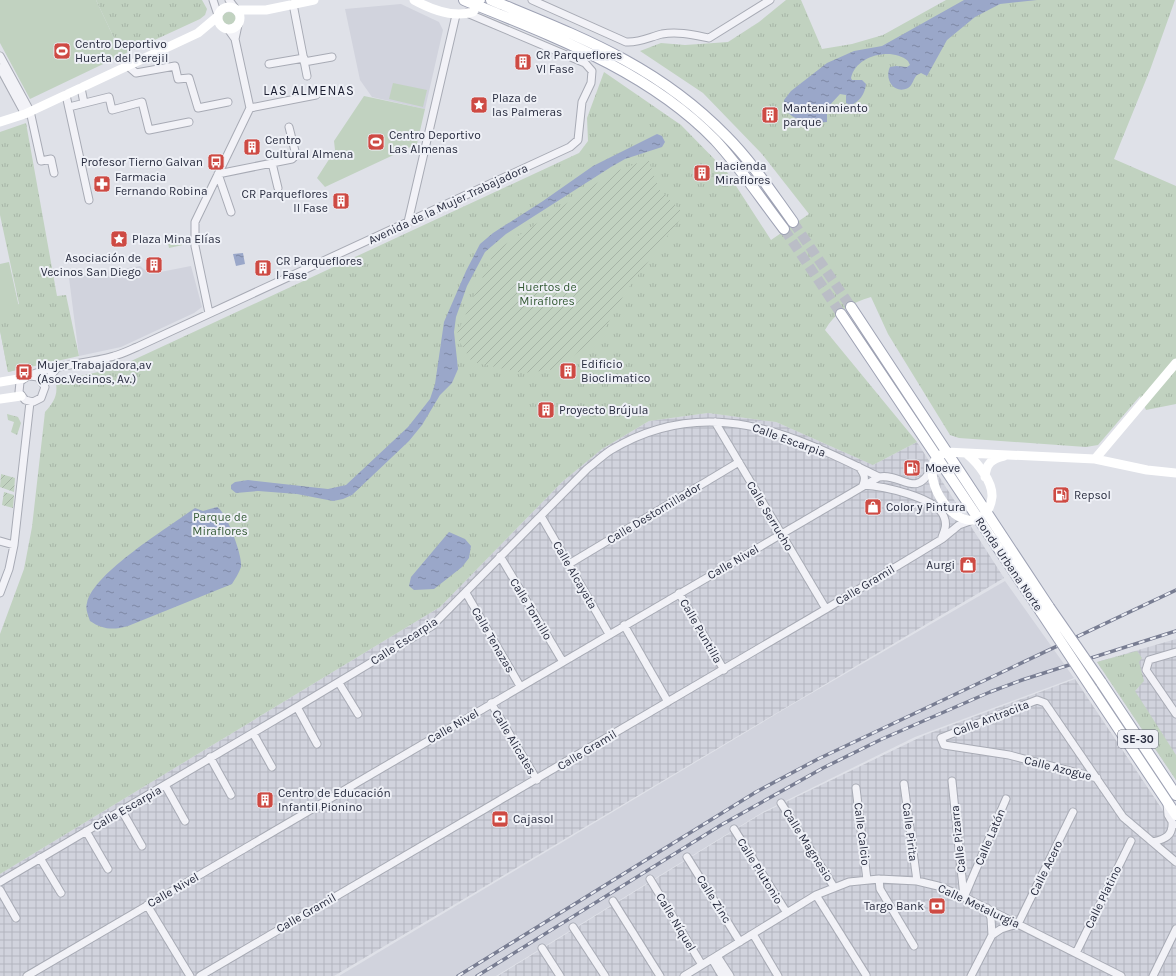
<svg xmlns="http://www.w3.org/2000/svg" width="1176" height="976" viewBox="0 0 1176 976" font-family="Karla,sans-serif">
  <defs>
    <pattern id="industrial-grid" width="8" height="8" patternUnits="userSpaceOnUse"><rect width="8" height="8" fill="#d1d3dd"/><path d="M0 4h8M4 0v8" fill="none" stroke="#b3b5bf"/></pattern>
    <pattern id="park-tufts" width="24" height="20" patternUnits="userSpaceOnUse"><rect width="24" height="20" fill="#c1d2c0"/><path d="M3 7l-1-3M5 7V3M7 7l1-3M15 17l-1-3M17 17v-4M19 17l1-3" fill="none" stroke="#a6b4a6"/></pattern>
    <pattern id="garden-furrows" width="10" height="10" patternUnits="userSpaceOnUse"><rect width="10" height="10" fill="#c1d2c0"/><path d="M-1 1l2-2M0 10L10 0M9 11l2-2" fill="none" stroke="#a6b4a6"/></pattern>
    <pattern id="water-ripples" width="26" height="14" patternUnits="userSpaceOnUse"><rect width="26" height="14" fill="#9aa7c9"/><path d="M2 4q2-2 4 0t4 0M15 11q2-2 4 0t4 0" fill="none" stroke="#7e88a5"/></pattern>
  </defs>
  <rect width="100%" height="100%" fill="#dfe1e8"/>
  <path fill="#d1d3dd" d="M401,4L439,22L443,30L425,109L372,97L360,80L345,9Z
    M140,266L150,274L191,266L202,307L194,313L121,347L79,356L69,278Z
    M1005,581L1074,678L915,737L763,812L496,976H339L788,707Z"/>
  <path fill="url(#industrial-grid)" d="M708,413L776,422L873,465L917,442L1004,578L334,976H0V874L440,607L562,482L602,449L649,421Z
    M1176,639V780L1097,662Z
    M1075,679L1176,830V976H498L761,814L925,735Z"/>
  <path fill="#c1d2c0" d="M0,0H96L122,55L30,99L0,43Z
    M222 19a7 7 0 1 1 14 0a7 7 0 1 1-14 0Z
    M393,83L427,90L423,107L389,99Z
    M364,96L425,109L417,144L325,187L317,178L335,150L334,141Z
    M181,235L183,245L169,248L167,238Z
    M9,262L32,366L8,372L0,331V264Z"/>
  <path fill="url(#park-tufts)" d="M96,0H202L207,9L205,15L200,19L122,55Z
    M786,0H801L822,49L852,44L883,35L946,0H1175L1150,70L1114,159L1176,186V404L1146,410L1140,396L1098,445L1086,447L959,438L950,435L888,334L871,297C852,302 834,313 825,330L917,442L873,465L776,422L708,413L649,421L602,449L562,482L440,607L0,874V634L24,569L32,527L45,412C53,403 58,396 56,384L58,381L116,368L579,153L588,141L587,118L604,72L681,125L727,172L771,240L809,214L762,154L703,93L640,51L661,43L685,45L728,42L759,22Z
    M26,123L57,296L66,295L79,356L8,372L0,330V309L19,304L0,215V132Z
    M7,414L18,417L21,423L17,435L11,432L14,422L8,420Z
    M1137,651L1142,658L1139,662L1144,681L1135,691L1176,755V780L1097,662Z"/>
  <path fill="url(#garden-furrows)" d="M648,159L659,189L684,214L626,291L604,330L558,369L523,373L472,362L456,336L494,252L612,173Z
    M1,474L15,478L14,492L0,487Z
    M4,492L14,495L13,508L2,505Z"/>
  <path fill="url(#water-ripples)" d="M964,0H1037L1000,4L975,17L947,40L927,76L921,73L917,75C913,79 913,85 908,88C894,95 884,79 890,67L896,66L907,67L910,65L908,61C892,47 856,55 851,78L852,80H862L866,84C865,94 859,103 850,105L846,103V95L840,94L827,108V122C810,124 798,123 785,110L784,100L791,91L827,63L854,51L882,46Z
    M657,134L662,136L665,142L662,147L625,159L611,167L506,234L485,252L467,286L456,317L454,332L458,369L452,383L440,395L422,425L409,441L352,495L343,499L333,501L297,494L258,491L236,493L231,489V485L235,482L248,480L328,489L346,485L408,427L430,399L435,384L444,322L466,271L480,244L493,233L543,201L593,166Z
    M243,253L245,264L236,266L233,254Z
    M217,507C226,511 243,556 241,567C239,573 235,579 232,584L128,626C114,630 103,630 90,621C88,615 85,608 87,603C93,573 169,527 195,508L203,511Z
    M449,532L465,539L471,546L469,558L462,567L434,589L414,590L409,586L411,577Z"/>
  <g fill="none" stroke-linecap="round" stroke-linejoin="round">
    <path stroke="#babdc6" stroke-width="10" stroke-dasharray="10 5" stroke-linecap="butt" d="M793,222L851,307
      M784,229L841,314"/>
    <g stroke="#a8abb5" stroke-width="9">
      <path id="street" d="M213,0L218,15
        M229,0L235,8
        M532,0L626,42C639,43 650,37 662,34C678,31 694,35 709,38L770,0
        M293,4L307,76
        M228,29L235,39
        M0,56L30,111L41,161L51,159L54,173
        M304,62L332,57
        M269,64L304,58
        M128,66L136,73L175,66L178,79L189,78L198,108L228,102
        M0,68L25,114
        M81,88L84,103
        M66,95L89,200
        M69,107L109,97L112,110L142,102L149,130L189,122
        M250,108L316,95
        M272,163L278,188
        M231,212L218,174L292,159L296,155L289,127
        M408,222L456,15
        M209,313L195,246V222L250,108L235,39L238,25
        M30,376L38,377L45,387L41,398L33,402L25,400L19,392L20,382C32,367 94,363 114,356C122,354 130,350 137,347L570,147L578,140L582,102L591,83L592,71L585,63L467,13
        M44,384L56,369
        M715,422L826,609
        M859,467C864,474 866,477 863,485C882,486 937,497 944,517C947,524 945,530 942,537
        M541,516L609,634
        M0,541L14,545
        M500,556L563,662
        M569,564L739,462
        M0,593L9,569L14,545L30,402
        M466,593L520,686
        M679,593L724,670
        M624,625L668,702
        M1176,652L1149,660L1146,670L1176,714
        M339,683L358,714
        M491,703L537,780
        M297,707L317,744
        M253,733L272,767
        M210,757L231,795
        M1097,778L1009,755L944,745L941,738L1037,700L1045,703L1123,817L1176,862
        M952,781L964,897
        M904,784L917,881
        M165,785L185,821
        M856,788L867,880
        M781,803L834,887
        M1167,803L1168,815L1174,825
        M122,811L142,846
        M734,829L787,913
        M86,831L108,869
        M1153,842C1165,839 1173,836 1172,822
        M687,857L740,942
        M40,858L61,893
        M650,879L702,965
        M879,879L880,889L914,946
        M0,882L297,707L432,626L587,469C595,463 603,455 611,450C706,393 790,433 879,477C903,473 915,500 932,468
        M0,890L16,918
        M816,895L866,975
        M965,895L1006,799
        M613,901L660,976
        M147,905L190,976
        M987,908L991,918L992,935
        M1018,924L1073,812
        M573,927L605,976
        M753,934L778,976
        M542,948L560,976
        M1076,953L1131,841
        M717,956L730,976
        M712,959L722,976
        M27,976L879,477
        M200,976L826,609L942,539L959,525L970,521
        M684,976L816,895L849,882L879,879L917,881L938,886L964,897L1121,976
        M971,976L992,935L1001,929L1017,924
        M1153,976L1176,929"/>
    </g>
    <g stroke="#9ea2b4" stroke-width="12">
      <path id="primary" d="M464,0C552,36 647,70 715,140C740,167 761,199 784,229
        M491,0C580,37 657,65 726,136C752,162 772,193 793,222
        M851,307L1049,607
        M841,314L1041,612
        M1101,682L1176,795
        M1092,689L1176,815"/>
    </g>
    <use href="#street" stroke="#f2f2f7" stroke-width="7"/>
    <path stroke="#fff" stroke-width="9" d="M414,0C432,10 453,18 473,12L480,0
      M218 18a11 11 0 1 1 22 0a11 11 0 1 1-22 0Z
      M237,10H266L314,0
      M0,122L25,114L198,33L217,17
      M0,382L24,378
      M0,399L21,396
      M967,454C978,463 993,482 992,497C991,505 989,511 983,516C958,536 920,481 936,459C938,456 943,454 946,452L1095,459L1147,470L1176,473
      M1095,459L1176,363
      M985,477C986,464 991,459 1004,456"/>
    <use href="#primary" stroke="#fff" stroke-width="10"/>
    <g stroke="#787d92" stroke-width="3.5">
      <path id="rail" d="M458,976L756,792L818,759L1176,590
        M477,976L721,825L823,768L882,739L990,692L1022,680L1176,631"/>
    </g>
    <use href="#rail" stroke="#eef0f6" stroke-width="2" stroke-dasharray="6" stroke-linecap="butt"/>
    <g stroke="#9ea2b4" stroke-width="12" stroke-linecap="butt">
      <path id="primary-bridge" d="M1049,607L1101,682
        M1041,612L1092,689"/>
    </g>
    <use href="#primary-bridge" stroke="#fff" stroke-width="10"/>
  </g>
  <defs>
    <g id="stadium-square" transform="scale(0.9)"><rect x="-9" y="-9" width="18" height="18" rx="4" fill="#ce4a43" stroke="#eef0f6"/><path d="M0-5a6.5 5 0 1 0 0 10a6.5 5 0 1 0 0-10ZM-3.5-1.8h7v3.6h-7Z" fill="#fff"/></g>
    <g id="building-square" transform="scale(0.9)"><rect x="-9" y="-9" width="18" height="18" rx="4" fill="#ce4a43" stroke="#eef0f6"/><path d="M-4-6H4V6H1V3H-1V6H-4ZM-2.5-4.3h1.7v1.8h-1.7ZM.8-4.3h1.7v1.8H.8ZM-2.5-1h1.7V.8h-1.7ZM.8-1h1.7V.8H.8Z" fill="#fff"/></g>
    <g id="sight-square" transform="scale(0.9)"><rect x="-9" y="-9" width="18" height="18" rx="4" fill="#ce4a43" stroke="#eef0f6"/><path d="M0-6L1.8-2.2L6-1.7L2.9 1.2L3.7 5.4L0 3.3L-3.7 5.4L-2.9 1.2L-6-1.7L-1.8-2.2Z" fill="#fff"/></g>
    <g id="bus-square" transform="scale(0.9)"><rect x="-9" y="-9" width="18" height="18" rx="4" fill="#ce4a43" stroke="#eef0f6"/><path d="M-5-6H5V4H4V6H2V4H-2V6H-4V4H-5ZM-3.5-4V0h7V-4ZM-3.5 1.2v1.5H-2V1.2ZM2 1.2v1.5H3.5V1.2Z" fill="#fff"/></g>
    <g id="pharmacy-square" transform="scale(0.9)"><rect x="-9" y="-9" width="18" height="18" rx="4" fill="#ce4a43" stroke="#eef0f6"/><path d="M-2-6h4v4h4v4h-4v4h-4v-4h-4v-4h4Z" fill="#fff"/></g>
    <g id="fuel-square" transform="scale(0.9)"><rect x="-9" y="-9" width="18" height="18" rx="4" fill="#ce4a43" stroke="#eef0f6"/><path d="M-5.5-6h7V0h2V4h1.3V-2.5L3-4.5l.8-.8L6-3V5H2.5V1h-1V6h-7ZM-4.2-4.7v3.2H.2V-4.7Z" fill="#fff"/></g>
    <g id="shop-square" transform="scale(0.9)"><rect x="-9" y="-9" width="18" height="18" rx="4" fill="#ce4a43" stroke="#eef0f6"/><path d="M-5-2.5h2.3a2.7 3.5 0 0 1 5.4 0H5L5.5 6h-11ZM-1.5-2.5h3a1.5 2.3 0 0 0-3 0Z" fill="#fff"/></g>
    <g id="bank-square" transform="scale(0.9)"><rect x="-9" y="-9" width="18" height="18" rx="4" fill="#ce4a43" stroke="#eef0f6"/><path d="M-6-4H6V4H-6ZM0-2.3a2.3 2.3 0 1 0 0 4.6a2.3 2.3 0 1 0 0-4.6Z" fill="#fff"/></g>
  </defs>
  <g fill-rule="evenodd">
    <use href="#stadium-square" x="62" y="51"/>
    <use href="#building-square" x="523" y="62"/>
    <use href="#sight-square" x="479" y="105"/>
    <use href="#building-square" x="770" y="115"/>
    <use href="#stadium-square" x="376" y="142"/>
    <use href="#building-square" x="252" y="147"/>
    <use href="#bus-square" x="216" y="162"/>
    <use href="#building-square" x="702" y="173"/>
    <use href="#pharmacy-square" x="102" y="184"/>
    <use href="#building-square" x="341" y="201"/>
    <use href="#sight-square" x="119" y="239"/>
    <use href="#building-square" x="154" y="265"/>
    <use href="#building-square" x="263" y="268"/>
    <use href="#building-square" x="568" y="371"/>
    <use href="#bus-square" x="24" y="372"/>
    <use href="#building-square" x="546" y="410"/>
    <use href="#fuel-square" x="912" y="468"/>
    <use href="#fuel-square" x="1061" y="495"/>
    <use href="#shop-square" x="873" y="507"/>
    <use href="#shop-square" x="968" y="565"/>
    <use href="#building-square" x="265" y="800"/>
    <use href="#bank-square" x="500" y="819"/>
    <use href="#bank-square" x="937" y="906"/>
  </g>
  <g text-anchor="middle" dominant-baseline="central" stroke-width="4" stroke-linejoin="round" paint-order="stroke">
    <rect fill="#eef0f6" stroke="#636776" stroke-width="1" x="1118" y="730" width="40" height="18" rx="3"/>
    <g font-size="11" font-weight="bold" fill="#282c3f">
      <text x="1138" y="739">SE-30</text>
    </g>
    <g font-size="12" fill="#282c3f" stroke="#eef0f6" text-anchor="start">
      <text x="75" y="44">Centro Deportivo<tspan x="75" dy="14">Huerta del Perejil</tspan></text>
      <text x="536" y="55">CR Parqueflores<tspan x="536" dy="14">VI Fase</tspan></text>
      <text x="492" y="98">Plaza de<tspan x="492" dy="14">las Palmeras</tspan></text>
      <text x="783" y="108">Mantenimiento<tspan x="783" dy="14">parque</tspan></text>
      <text x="389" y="135">Centro Deportivo<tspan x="389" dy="14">Las Almenas</tspan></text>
      <text x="265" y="140">Centro<tspan x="265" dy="14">Cultural Almena</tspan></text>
      <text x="203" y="162" text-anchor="end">Profesor Tierno Galvan</text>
      <text x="715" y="166">Hacienda<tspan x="715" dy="14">Miraflores</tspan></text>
      <text x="115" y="177">Farmacia<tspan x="115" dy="14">Fernando Robina</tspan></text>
      <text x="328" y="194" text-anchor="end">CR Parqueflores<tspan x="328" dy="14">II Fase</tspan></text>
      <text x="132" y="239">Plaza Mina Elías</text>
      <text x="141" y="258" text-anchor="end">Asociación de<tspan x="141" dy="14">Vecinos San Diego</tspan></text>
      <text x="276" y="261">CR Parqueflores<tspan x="276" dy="14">I Fase</tspan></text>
      <text x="581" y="364">Edificio<tspan x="581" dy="14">Bioclimatico</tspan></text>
      <text x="37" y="365">Mujer Trabajadora,av<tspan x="37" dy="14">(Asoc.Vecinos, Av.)</tspan></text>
      <text x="559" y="410">Proyecto Brújula</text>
      <text x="925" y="468">Moeve</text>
      <text x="1074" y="495">Repsol</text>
      <text x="886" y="507">Color y Pintura</text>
      <text x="955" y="565" text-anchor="end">Aurgi</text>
      <text x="278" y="793">Centro de Educación<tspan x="278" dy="14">Infantil Pionino</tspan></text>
      <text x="513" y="819">Cajasol</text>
      <text x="924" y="906" text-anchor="end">Targo Bank</text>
    </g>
    <g font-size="12" fill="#282c3f" stroke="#eef0f6">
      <text transform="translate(448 204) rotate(-25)">Avenida de la Mujer Trabajadora</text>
      <text transform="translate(789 440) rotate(20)">Calle Escarpia</text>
      <text transform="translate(654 513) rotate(-31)">Calle Destornillador</text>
      <text transform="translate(770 516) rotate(59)">Calle Serrucho</text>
      <text transform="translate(733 562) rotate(-30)">Calle Nivel</text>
      <text transform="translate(1009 564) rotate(56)">Ronda Urbana Norte</text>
      <text transform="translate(575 575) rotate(60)">Calle Alcayata</text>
      <text transform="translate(865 585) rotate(-31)">Calle Gramil</text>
      <text transform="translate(531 609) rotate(59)">Calle Tornillo</text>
      <text transform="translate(701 631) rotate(60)">Calle Puntilla</text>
      <text transform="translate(493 640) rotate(60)">Calle Tenazas</text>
      <text transform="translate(404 641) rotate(-33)">Calle Escarpia</text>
      <text transform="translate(991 718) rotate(-21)">Calle Antracita</text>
      <text transform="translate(453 726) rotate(-30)">Calle Nivel</text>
      <text transform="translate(514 742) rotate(59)">Calle Alicates</text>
      <text transform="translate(587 750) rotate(-31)">Calle Gramil</text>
      <text transform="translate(1058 768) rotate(14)">Calle Azogue</text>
      <text transform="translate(127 808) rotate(-30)">Calle Escarpia</text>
      <text transform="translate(910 832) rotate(83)">Calle Pirita</text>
      <text transform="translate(862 834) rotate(83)">Calle Calcio</text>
      <text transform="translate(990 837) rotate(-67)">Calle Latón</text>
      <text transform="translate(958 839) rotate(-96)">Calle Pizarra</text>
      <text transform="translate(808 845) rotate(58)">Calle Magnesio</text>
      <text transform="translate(1046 868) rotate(-64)">Calle Acero</text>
      <text transform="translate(760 871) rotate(58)">Calle Plutonio</text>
      <text transform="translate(173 890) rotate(-30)">Calle Nivel</text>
      <text transform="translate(1103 897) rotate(-64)">Calle Platino</text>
      <text transform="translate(714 899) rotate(58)">Calle Zinc</text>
      <text transform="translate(979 906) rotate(25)">Calle Metalurgia</text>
      <text transform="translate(306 913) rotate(-30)">Calle Gramil</text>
      <text transform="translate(676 922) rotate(59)">Calle Níquel</text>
    </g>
    <g font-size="12" fill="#355b36" stroke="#eef0f6">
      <text x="547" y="287">Huertos de<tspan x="547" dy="14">Miraflores</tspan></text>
      <text x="220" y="517">Parque de<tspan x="220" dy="14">Miraflores</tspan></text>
    </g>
    <g font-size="13" letter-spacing="1" fill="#1a1d30" stroke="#eef0f6">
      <text x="309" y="90">LAS ALMENAS</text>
    </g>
  </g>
</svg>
